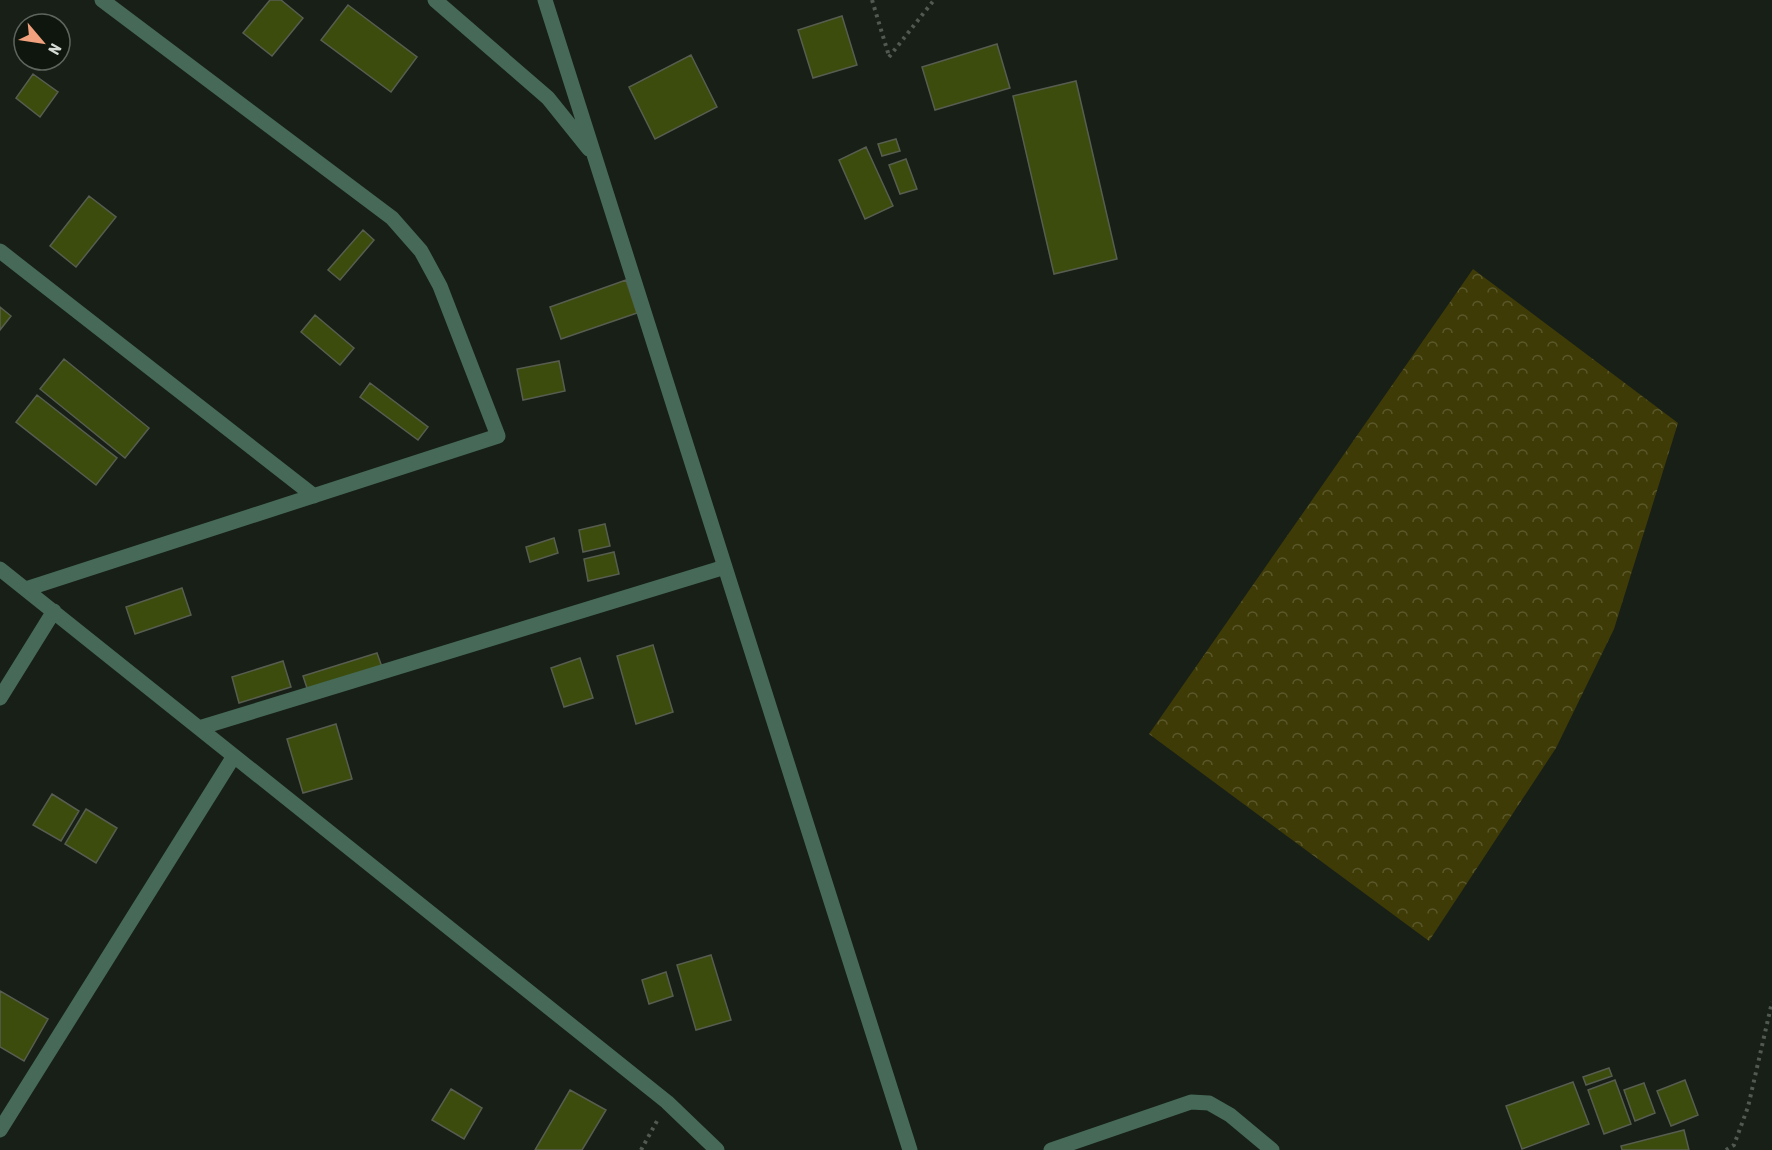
<svg xmlns="http://www.w3.org/2000/svg" width="1772" height="1150" viewBox="0 0 1772 1150" font-family="'Asap Condensed',sans-serif">
  <defs>
    <pattern id="forest-crowns" width="20" height="18" patternUnits="userSpaceOnUse" patternTransform="scale(1.5)"><rect width="20" height="18" fill="#3f3b07"/><path d="M2 6a3 3 0 1 1 6 0M12 15a3 3 0 1 1 6 0" fill="none" stroke="#5a572a"/></pattern>
  </defs>
  <rect width="100%" height="100%" fill="#171f16"/>
  <path fill="url(#forest-crowns)" d="M1473,269L1678,423L1614,629L1556,748L1429,941L1149,734Z"/>
  <path fill="#3b4c0d" stroke="#585d50" stroke-width="1.5" d="M270,0H281L303,18L272,56L243,33Z
    M348,5L417,57L391,92L321,40Z
    M842,16L857,65L813,78L798,30Z
    M997,44L1010,88L935,110L922,67Z
    M691,55L717,107L655,139L629,87Z
    M33,74L58,92L40,117L16,98Z
    M1076,81L1117,259L1054,274L1013,96Z
    M896,139L900,151L882,156L878,144Z
    M866,147L893,206L865,219L839,160Z
    M906,159L917,189L900,194L889,165Z
    M89,196L116,217L76,267L50,246Z
    M363,230L374,240L340,280L328,270Z
    M626,280L637,313L561,339L550,307Z
    M0,307L11,316L0,330Z
    M315,315L354,348L340,365L301,332Z
    M64,359L149,428L125,458L40,389Z
    M559,361L565,391L523,400L517,369Z
    M370,383L428,427L418,440L360,397Z
    M37,395L117,458L96,485L16,422Z
    M605,524L610,546L583,552L579,530Z
    M554,538L558,553L530,562L526,547Z
    M614,552L619,574L588,581L584,559Z
    M182,588L191,615L135,634L126,607Z
    M653,645L673,712L636,724L617,656Z
    M377,653L382,667L308,691L303,676Z
    M580,658L593,698L564,707L551,668Z
    M283,661L291,687L239,703L232,677Z
    M336,724L352,779L303,793L287,739Z
    M52,794L79,811L61,841L33,825Z
    M86,809L117,828L96,863L65,844Z
    M711,955L731,1020L696,1030L677,965Z
    M666,972L673,996L649,1004L642,980Z
    M0,991L48,1019L24,1061L0,1047Z
    M1609,1068L1612,1076L1586,1085L1583,1077Z
    M1615,1080L1631,1124L1604,1134L1588,1090Z
    M1685,1080L1698,1115L1671,1126L1657,1091Z
    M1573,1082L1589,1124L1522,1149L1506,1106Z
    M1644,1083L1655,1113L1635,1121L1624,1090Z
    M451,1089L482,1108L464,1139L432,1120Z
    M570,1090L606,1110L582,1150H535Z
    M1684,1130L1689,1150H1622L1621,1146Z"/>
  <g fill="none" stroke-linecap="round" stroke-linejoin="round">
    <path stroke="#525951" stroke-width="4" stroke-dasharray="3 4.5" stroke-linecap="butt" d="M872,0L889,56
      M889,57L934,0
      M641,1150L657,1121
      M1726,1150L1734,1145L1748,1107L1772,1002"/>
    <path stroke="#466958" stroke-width="15" d="M435,0L548,98L589,149
      M545,0L910,1150
      M0,251L314,496
      M0,569L667,1102L717,1150
      M26,589L498,436L440,286L421,251L392,218L102,0
      M0,698L54,611
      M199,728L725,567
      M0,1130L234,756
      M1051,1150L1191,1102L1209,1103L1230,1115L1272,1150"/>
  </g>
  <g transform="translate(42 42) rotate(119)"><circle r="28" fill="#0e160e" stroke="#5e655e" stroke-width="1.5"/>
  <path d="M0-4.5L10 22L0 15L-10 22Z" fill="#f1a17d"/>
  <text y="-9" font-size="16" font-weight="bold" text-anchor="middle" fill="#d6dbd5">N</text>
  </g>
</svg>
